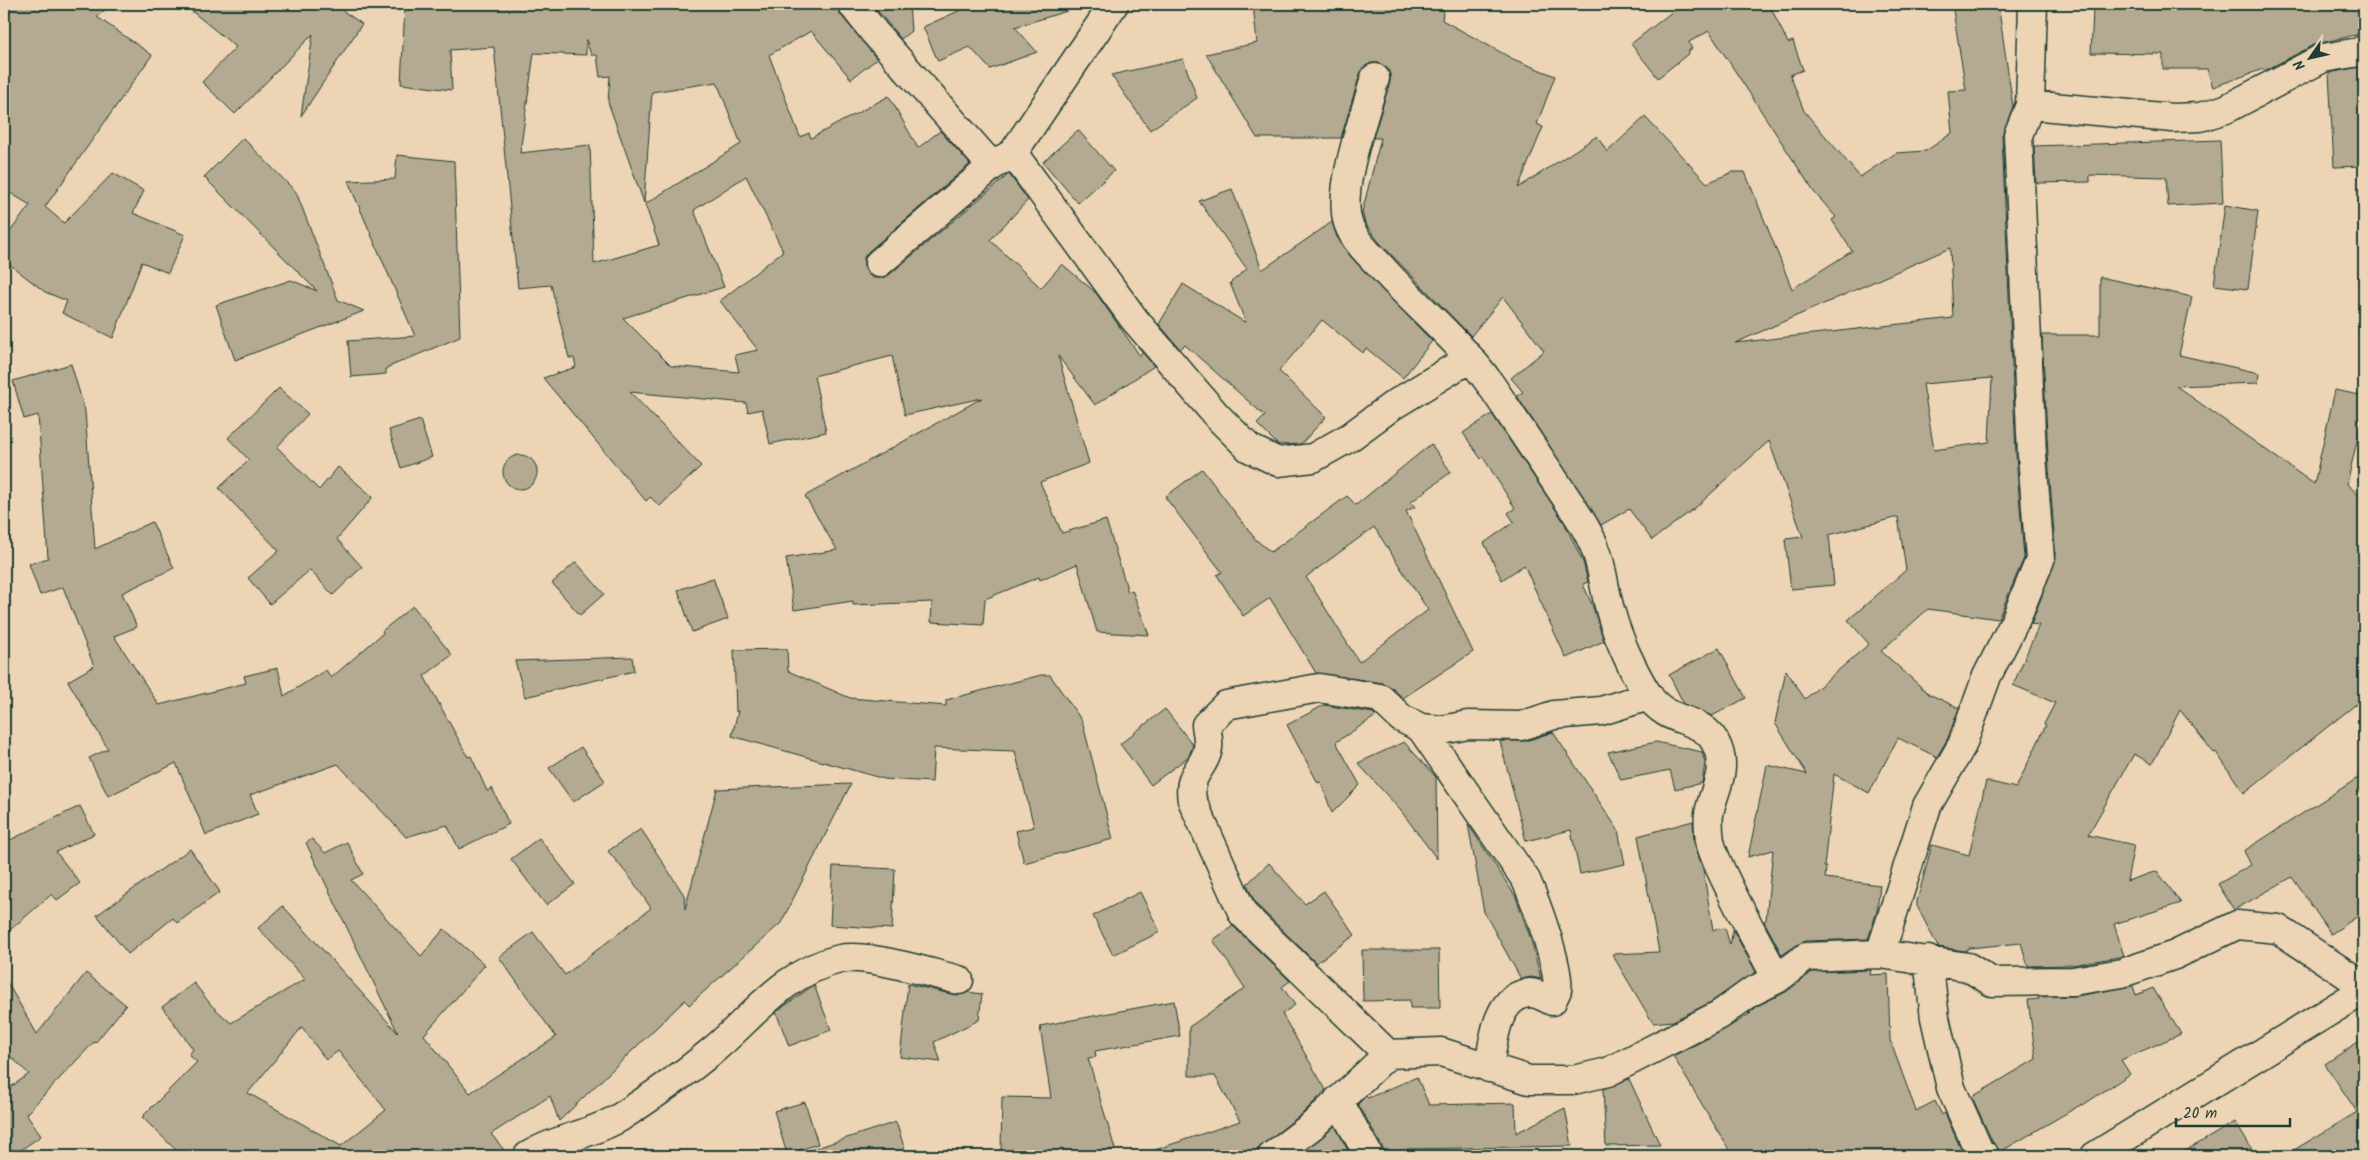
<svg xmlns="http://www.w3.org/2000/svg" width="2368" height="1160" viewBox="0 0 2368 1160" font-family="Kalam,sans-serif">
  <rect width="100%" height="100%" fill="#edd4b5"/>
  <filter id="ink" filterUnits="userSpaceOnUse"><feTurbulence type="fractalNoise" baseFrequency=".02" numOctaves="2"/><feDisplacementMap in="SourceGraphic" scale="10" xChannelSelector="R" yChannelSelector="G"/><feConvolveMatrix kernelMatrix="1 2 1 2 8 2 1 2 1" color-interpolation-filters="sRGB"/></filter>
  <g filter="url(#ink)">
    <path fill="#b4aa91" stroke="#1f3d34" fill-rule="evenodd" d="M4,4H111L97,17L152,55L45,207L64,223L113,173L144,191L133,213L185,235L168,273L142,262L113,338L62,313L67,301L45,292L4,260V240L30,205L4,189Z
      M183,4H343L339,8L362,24L301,116L313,34L235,114L202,82L236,47Z
      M440,4H837L840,14L877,59L851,79L811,31L769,55L800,137L809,133L811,138L889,96L918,148L940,131L970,164L869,251L864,257V265L868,274L873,278H881L889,275L1009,174L1028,200L990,240L1041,288L1062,264L1096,293L1140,356L1142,352L1154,366L1095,405L1058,356L1089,463L1040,482L1062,533L1106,520L1128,592L1132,590L1149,635L1097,632L1077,564L1040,580L1039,577L985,599L983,625L931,622L932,602L853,605V601L794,610L786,558L837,550L805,496L982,398L905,415L892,356L814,376L826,432L770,444L762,409L748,412L746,403L630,392L701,466L660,506L650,497L646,501L543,378L576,367L574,358H569L551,285L518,288L494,47L450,50L452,90L401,84L405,6L440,8ZM586,39L591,55H597L600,77L610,76L608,102L644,203L652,92L717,82L741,144L645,204L659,245L594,264L590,145L520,153L534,53L586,55ZM746,176L783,251L720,301L758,350L735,355L739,372L671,366L623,318L724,287L694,210Z
      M872,4H909L911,31L901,39Z
      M974,4H1066L1067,11L1015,27L1037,52L990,69L970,47L938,61L923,27Z
      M1253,4H1444L1442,20L1513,59L1555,76L1537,124L1543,127L1518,188L1597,136L1607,152L1645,117L1707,183L1733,172H1745L1792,289L1852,251L1832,220L1836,217L1814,192L1709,31L1689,42L1692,50H1689V53L1658,78L1631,44L1682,4H1769L1788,43L1793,41L1803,70L1790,75L1804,111L1860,177L1896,153L1926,151L1952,133L1948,91L1966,90L1952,4H1998L2013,106L2002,136L2016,456L2024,558L1998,619L1928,609L1881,651L1929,694L1959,708L1948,738L1937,757L1898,738L1869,793L1834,774L1824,867H1826L1825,878L1880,885L1877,911L1868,939L1805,941L1797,945L1782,955L1764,921L1766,920L1773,850L1748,857L1767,765L1807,774L1775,723L1786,670L1805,699L1869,644L1848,620L1906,570L1898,517L1829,535L1834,585L1791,589L1785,539L1803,537L1769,441L1695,508L1652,540L1629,509L1601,525L1517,396L1523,392L1511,378L1544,351L1503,297L1471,336L1379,242L1365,223L1362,212L1381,138H1373L1390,82V74L1387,68L1379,63H1371L1364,67L1360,74L1341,138H1257L1206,54L1257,43ZM1950,248L1953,318L1735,343L1760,332ZM1992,378L1989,442L1934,450L1923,384Z
      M2126,4H2364V33L2316,44L2264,71L2263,69L2213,87L2207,69H2163V54L2091,53L2093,9L2126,10Z
      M1183,59L1197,98L1150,130L1111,75Z
      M2364,66V119H2361L2364,166L2334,167L2329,73Z
      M1078,130L1114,171L1078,203L1043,162Z
      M243,138L296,192L338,300L364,311L235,360L216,305L291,280L317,291L204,177Z
      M2220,140L2223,203L2168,206L2166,177L2090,175V182L2036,183L2034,146Z
      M397,155L454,161L460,337L386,368V374L351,377L348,341L415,336L348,181L395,179Z
      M1232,189L1262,270L1332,222L1337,237L1351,257L1432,341L1403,378L1366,348L1363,353L1322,320L1279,371L1326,417L1301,444L1278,445L1257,424L1265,416L1185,345L1180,349L1159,324L1183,284L1246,323L1230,283L1247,269L1199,201Z
      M2225,205L2258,211L2248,289L2214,285Z
      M2100,277L2192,297L2179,355L2259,373L2258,383L2176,386L2314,484L2335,390L2364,396V410L2347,484L2364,500V698L2244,793L2216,752L2214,753L2180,710L2152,764L2134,754L2088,835L2134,845L2127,881L2157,871L2181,903L2114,924L2124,956L2072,965L2028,966L2021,943L1969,948L1965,951L1938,947L1917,906V901L1932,845L1969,855L1986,781L2016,788L2046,725L2044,724L2055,703L2013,685L2039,625L2031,624L2056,559L2048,454L2042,335H2100Z
      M71,364L85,411L95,549L152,522L174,568L122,593L137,627L114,636L159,705L246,683L244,676L278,668L284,696L326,670L331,678L375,640L383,633L382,631L413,606L452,655L424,676L468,757L471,756L487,791L492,788L509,824L459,849L447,825L406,837L338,764L250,795L258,814L206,835L176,763L108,796L89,758L108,749L68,681L94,666L63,587L40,595L29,564L48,558L38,415L24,419L13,381Z
      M279,388L308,414L277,447L319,490L338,467L373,497L337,539L362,567L333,595L310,570L270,604L248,578L279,551L219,488L249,460L228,438Z
      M1492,414L1564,522L1583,562L1588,582L1583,584L1593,607L1604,641L1566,658L1524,565L1502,580L1484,543L1514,522L1508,513L1515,508L1483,457L1481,459L1463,433Z
      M420,420L432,457L401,468L389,430Z
      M1431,444L1451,472L1411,502L1415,507L1406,511L1473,652L1403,698L1391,687L1383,683L1316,673L1270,598L1243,616L1217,575L1222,572L1165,497L1202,469L1256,540L1271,552L1347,496L1356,505ZM1374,527L1428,610L1359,662L1306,577Z
      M503 472a17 17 0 1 1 34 0a17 17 0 1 1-34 0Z
      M576,562L604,594L580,615L552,583Z
      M713,578L728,619L692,632L678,590Z
      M1719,648L1746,698L1712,716L1684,704L1669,675Z
      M787,649L788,671L850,698L946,706V700L1041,675H1050L1082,721L1113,839L1024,863L1016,831L1034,827L1015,751L934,748L932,782L884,779L732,736L738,711L736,712L734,650Z
      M632,657L634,671L525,697L515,661Z
      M1324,705L1373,713L1376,716L1336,742L1360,785L1332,813L1321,782L1318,783L1287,725Z
      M1165,709L1193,745L1189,756L1151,785L1120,744Z
      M1553,732L1618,830L1625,864L1580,874L1571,830L1526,841L1500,741H1526Z
      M1404,742L1436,777L1437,859L1401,811L1358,763Z
      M1656,742L1702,752L1705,763L1702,783L1675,789L1670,770L1621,780L1608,752Z
      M581,747L605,781L573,802L549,768Z
      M2364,774V912L2331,934L2292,877L2234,910L2218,884L2251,865L2244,851Z
      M851,784L781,923L689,1005L685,1000L559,1121L550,1096L491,1134L509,1156H182L142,1117L197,1062L189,1055L193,1049L162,1007L194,983L212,1006L231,1023L305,979L258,928L283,906L398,1033L306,843L312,839L325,853L347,842L363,874L351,880L421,956L444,929L485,965L424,1035L470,1093L556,1037L499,957L533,932L565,975L651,908L632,880L608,851L641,829L684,895L685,909L717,789ZM302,1027L326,1060L338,1051L386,1110L341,1146L248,1093Z
      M80,806L94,834L56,852L80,883L57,900L52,894L4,935V843Z
      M1693,821L1694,843L1703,869L1713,930L1725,928L1730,945L1733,930L1756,972L1711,1002L1673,1021L1653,1023L1612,954L1659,952L1638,836Z
      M1468,824L1516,897L1531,940L1541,979L1531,977L1521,979L1484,912Z
      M539,838L575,884L546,905L511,859Z
      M190,849L220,892L177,923L173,918L128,954L97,915Z
      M1269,863L1305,904L1324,891L1355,935L1316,963L1255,903L1247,884Z
      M833,866L895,869L892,929L830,925Z
      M1140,892L1160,932L1113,955L1093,916Z
      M1233,926L1290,981L1282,987L1295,1005L1282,1014L1326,1090L1302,1114L1263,1144L1258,1149L1257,1156H1153L1152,1151L1240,1121L1215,1076H1189V1027L1245,988L1213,940Z
      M1362,950H1439L1440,1008H1410V1000L1363,1001Z
      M1871,970L1870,975L1888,974L1890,1040L1916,1111L1935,1101L1942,1115L1945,1113L1964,1156H1733L1673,1056L1726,1029L1751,1013L1748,1014L1759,1005L1786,992L1812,972Z
      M86,973L126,1005L95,1043L94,1042L26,1114L41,1136L12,1156H4V1083L8,1089L29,1074L4,1050V977L37,1034Z
      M908,984L955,995L968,992L982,994L979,1020L934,1042L941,1062L900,1057Z
      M814,985L831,1030L789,1046L776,1012Z
      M2133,986L2136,995L2153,988L2181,1034L2121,1060L2130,1074L2083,1105L2082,1104L2000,1152L1992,1141L1972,1097L2036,1059L2028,1000L2039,999L2038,997L2076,996Z
      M1174,1001L1180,1036L1095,1051L1096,1057L1088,1058L1115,1149L1090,1156L1001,1153L1002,1097L1051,1098L1040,1026Z
      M2364,1038V1156H2284L2357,1112L2325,1064Z
      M1417,1077L1429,1105L1515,1103L1516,1133L1565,1108L1572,1146L1407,1149L1413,1156H1385L1383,1148L1358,1104L1366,1096L1368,1098Z
      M1629,1079L1660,1145L1606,1146L1603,1089Z
      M805,1102L818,1144L787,1154L774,1111Z
      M896,1122L907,1156H811L810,1150Z
      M2235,1122L2256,1156H2177Z
      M1335,1126L1351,1156H1298L1321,1138Z"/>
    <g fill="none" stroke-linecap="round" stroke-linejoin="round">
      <g stroke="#1f3d34" stroke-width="31">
        <path id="minor" d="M852,4L874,32L992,166
          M1375,78C1365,115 1337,188 1348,223C1354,241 1370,255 1383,269C1418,308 1461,342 1491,385C1512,416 1532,447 1553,478C1565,497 1580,516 1590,537C1603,561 1603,588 1611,613C1618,639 1634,673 1648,695C1668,726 1701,715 1715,742C1730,770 1713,789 1709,814C1708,822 1709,833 1710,841C1713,855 1721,871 1728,885C1743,917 1761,948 1777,979
          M2030,105L2173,118L2200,117L2226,109L2323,58L2359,52L2364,49
          M1013,153L1134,319L1217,416L1249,448L1278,462L1313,458L1350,437L1392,406L1470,358
          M879,263L992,166L1013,153L1114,4
          M1649,696L1601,711L1554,715L1521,726L1468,725L1442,730L1421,728L1401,718L1380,698L1319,688L1226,705L1206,725C1207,732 1209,741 1208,748C1205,769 1187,772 1192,800L1243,914L1388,1054L1441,1052L1529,1080H1573L1608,1072L1719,1015L1751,992L1777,979L1806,957L1880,954L1968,967L1992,982L2073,981L2122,973L2175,955L2237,925L2278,929L2364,986
          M1421,728L1526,880C1535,900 1561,970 1557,990C1556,993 1553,998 1552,1001C1546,998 1537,993 1530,993C1496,995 1493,1043 1489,1068
          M1880,954L1927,806L1962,745L1987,676L2015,621L2040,560L2032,455L2018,135L2030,105L2033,4
          M1928,960L1935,1018L1951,1088L1979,1151L1985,1156
          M1338,1100L1369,1156
          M528,1156C557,1138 590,1135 619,1118C650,1098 683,1075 712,1051C753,1017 783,972 840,959C866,953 930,973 959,980
          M1272,1156L1312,1126L1388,1054
          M2095,1156L2364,990"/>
      </g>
      <use href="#minor" stroke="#edd4b5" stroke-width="28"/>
    </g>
  </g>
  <rect width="2368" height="1160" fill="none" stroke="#edd4b5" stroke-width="20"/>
  <rect x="10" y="10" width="2348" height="1140" fill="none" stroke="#1f3d34" stroke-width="2" filter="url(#ink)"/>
  <g transform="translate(2310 58) rotate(236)" stroke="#edd4b5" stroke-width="4" paint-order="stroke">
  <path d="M0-4L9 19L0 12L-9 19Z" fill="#1f3d34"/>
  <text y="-8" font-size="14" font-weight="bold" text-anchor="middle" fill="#1f3d34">N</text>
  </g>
  <path d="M2176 1118v8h114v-8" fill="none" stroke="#1f3d34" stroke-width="2.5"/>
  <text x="2183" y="1118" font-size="15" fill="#1f3d34" stroke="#edd4b5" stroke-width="4" paint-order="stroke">20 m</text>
</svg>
